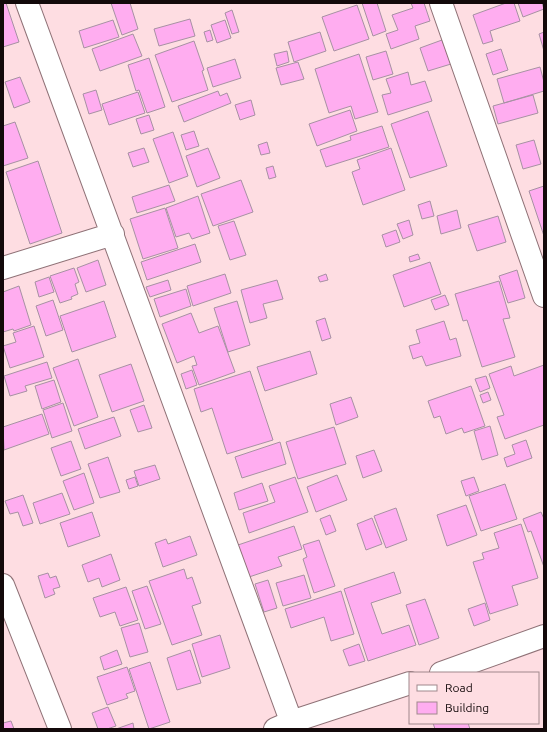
<svg xmlns="http://www.w3.org/2000/svg" width="547" height="732" viewBox="0 0 547 732" font-family="Ubuntu,sans-serif">
  <rect width="100%" height="100%" fill="#fedde2"/>
  <path fill="#ffadf0" stroke="#a791a3" d="M3,3H6L19,42L3,47Z
    M111,3H130L138,29L122,35Z
    M362,3H377L386,31L373,36Z
    M411,3H424L430,21L415,26L419,39L391,49L386,34L398,30L392,15L413,8Z
    M506,3H514L520,21L490,31L493,41L483,44L473,15Z
    M518,3H542L544,9L523,17Z
    M357,5L369,39L334,51L322,17Z
    M232,10L239,32L232,34L225,13Z
    M190,19L195,36L159,46L154,29Z
    M113,20L119,37L84,48L79,31Z
    M225,20L231,38L217,43L211,25Z
    M210,30L213,40L207,42L204,32Z
    M320,32L326,51L294,62L288,42Z
    M544,32V51L539,34Z
    M133,34L142,56L100,71L92,49Z
    M442,40L451,64L428,71L420,48Z
    M194,41L204,70L202,71L208,90L172,102L155,55Z
    M501,49L508,70L493,75L486,54Z
    M287,51L289,62L277,66L274,54Z
    M386,51L393,74L373,80L366,57Z
    M359,54L378,112L355,119L351,106L329,113L315,69Z
    M149,58L165,107L147,113L139,90L136,91L128,65Z
    M235,59L241,78L213,87L207,68Z
    M298,62L304,79L281,85L276,68Z
    M540,67L544,82V91L504,103L497,79Z
    M408,72L411,85L425,81L432,101L388,115L382,95L391,93L386,79Z
    M20,77L30,102L14,108L5,82Z
    M96,90L102,110L89,114L83,94Z
    M218,91L220,96L227,93L231,103L184,122L178,106Z
    M138,92L145,113L109,125L102,104Z
    M533,95L538,113L498,124L493,106Z
    M251,100L255,115L240,120L235,105Z
    M350,110L357,131L317,146L309,124Z
    M428,111L447,166L410,178L391,124Z
    M149,115L154,130L141,134L136,119Z
    M15,122L28,158L3,166V126Z
    M382,126L389,147L326,167L320,150L351,140L350,136Z
    M194,131L199,146L186,150L181,135Z
    M173,132L188,176L169,183L153,139Z
    M534,140L541,164L523,169L516,145Z
    M267,142L270,153L261,155L258,145Z
    M144,148L149,162L133,167L128,153Z
    M208,148L220,178L197,187L186,156Z
    M391,148L405,190L363,205L352,172L360,169L357,160Z
    M38,161L62,233L30,244L6,172Z
    M273,166L276,177L269,179L266,168Z
    M241,180L253,212L213,226L201,194Z
    M169,185L175,201L137,213L132,197Z
    M544,186V236L529,191Z
    M198,196L210,233L192,239L189,233L176,237L166,208Z
    M430,201L434,216L422,219L418,205Z
    M165,208L178,248L143,259L130,219Z
    M457,210L461,228L441,234L437,216Z
    M498,216L506,242L477,251L468,225Z
    M409,220L413,235L403,239L397,224Z
    M234,221L246,255L230,260L218,226Z
    M396,230L400,242L386,247L382,235Z
    M195,244L201,262L147,280L141,262Z
    M418,254L420,259L410,262L409,257Z
    M98,260L106,285L86,292L77,268Z
    M430,262L441,294L404,307L393,275Z
    M74,268L79,282L75,284L78,294L71,297L72,299L60,303L50,276Z
    M517,270L525,298L508,303L499,276Z
    M225,274L231,293L193,306L187,286Z
    M326,274L328,280L320,282L318,277Z
    M49,277L54,292L39,297L35,282Z
    M168,280L171,290L150,297L146,287Z
    M277,280L283,299L263,304L267,318L250,323L241,290Z
    M499,281L510,318L503,319L515,357L482,367L467,320L463,321L455,294Z
    M19,286L31,325L14,331L13,329L3,332V292Z
    M186,289L191,306L160,317L154,299Z
    M445,295L449,305L435,310L431,300Z
    M53,300L63,330L46,336L36,306Z
    M104,301L116,337L72,352L60,316Z
    M237,301L250,345L228,352L214,308Z
    M191,313L199,333L218,326L235,372L199,385L192,366L197,365L194,356L177,363L162,324Z
    M325,318L331,338L322,341L316,321Z
    M444,321L450,340L456,338L461,356L426,366L422,356L413,359L409,346L420,343L416,330Z
    M34,326L44,357L10,368L3,346L16,342L13,333Z
    M310,351L317,374L265,391L257,367Z
    M78,359L98,417L74,426L53,368Z
    M47,362L52,378L25,386L27,391L10,396L4,376Z
    M131,364L144,401L112,412L99,375Z
    M544,365V425L505,439L497,417L504,415L489,374L511,366L514,376Z
    M192,370L197,385L186,389L181,374Z
    M250,371L273,440L227,454L212,408L201,412L194,389Z
    M486,376L490,388L480,392L475,379Z
    M54,380L61,402L42,409L35,386Z
    M471,386L485,426L464,433L462,428L446,434L440,416L434,418L428,401Z
    M488,392L491,400L483,403L480,395Z
    M351,397L358,417L336,425L330,404Z
    M63,403L72,431L52,438L43,410Z
    M144,405L152,428L138,432L130,410Z
    M42,414L49,434L4,450L3,427Z
    M114,417L121,436L85,449L78,429Z
    M490,426L498,455L482,460L474,431Z
    M334,427L346,464L298,479L286,442Z
    M526,440L532,458L507,467L504,458L515,454L512,445Z
    M71,441L81,469L61,476L51,448Z
    M280,442L286,464L242,478L235,457Z
    M374,450L382,471L363,478L356,456Z
    M108,457L120,492L100,498L88,464Z
    M155,465L160,479L139,486L134,471Z
    M84,473L94,503L74,510L63,481Z
    M337,475L347,500L316,512L307,487Z
    M135,477L138,486L129,489L126,480Z
    M295,477L308,512L249,533L243,513L275,502L269,486Z
    M474,477L479,491L466,496L461,481Z
    M262,483L268,501L239,510L234,493Z
    M505,484L517,519L481,531L469,496Z
    M62,493L70,514L40,524L33,503Z
    M23,495L33,523L23,526L18,512L10,514L5,501Z
    M466,505L477,535L447,546L437,515Z
    M396,508L407,540L386,548L374,516Z
    M92,512L100,536L68,547L60,523Z
    M541,512L544,519V567L531,531L528,532L523,519Z
    M330,515L336,531L326,535L320,519Z
    M372,518L382,544L366,550L357,524Z
    M521,524L538,578L512,586L518,605L490,614L473,562L484,559L482,553L499,548L494,533Z
    M294,526L302,549L278,557L282,566L249,577L238,545Z
    M190,536L197,555L163,567L155,543L166,539L168,544Z
    M319,540L335,586L314,593L303,559L307,557L303,545Z
    M111,554L120,580L102,587L99,578L88,582L82,565Z
    M184,569L187,579L192,577L201,603L192,606L202,635L172,645L149,581Z
    M394,572L401,593L371,603L382,634L409,625L416,645L368,661L344,589Z
    M48,573L50,578L56,576L60,587L53,589L55,594L45,598L38,576Z
    M304,575L311,598L283,606L276,583Z
    M268,580L277,608L264,612L255,584Z
    M147,586L161,624L145,629L132,591Z
    M126,587L138,620L120,626L115,612L100,617L93,598Z
    M341,591L354,634L331,641L324,617L291,628L285,609Z
    M425,599L439,638L419,645L406,605Z
    M485,603L490,620L474,626L468,609Z
    M139,623L148,652L130,657L121,628Z
    M220,635L230,668L202,677L192,644Z
    M359,644L365,661L349,666L343,650Z
    M117,650L122,664L104,670L100,657Z
    M190,650L201,683L177,690L167,658Z
    M150,662L170,722L149,729L129,669Z
    M127,667L135,691L126,694L128,698L107,705L97,677Z
    M108,707L116,726L107,729H98L92,713Z
    M11,721L14,729H3V723Z
    M133,723L134,729H116Z
    M433,723H468L470,729H435Z"/>
  <g fill="none" stroke-linecap="round" stroke-linejoin="round">
    <g stroke="#8f7277" stroke-width="24">
      <path id="minor" d="M27,3L294,729
        M441,3L544,296
        M3,268L113,234
        M3,585L60,729
        M441,673L544,636
        M275,729L291,722L410,683"/>
    </g>
    <use href="#minor" stroke="#fff" stroke-width="22"/>
  </g>
  <rect width="547" height="732" fill="none" stroke="#13090a" stroke-width="8"/>
  <rect x="409" y="672" width="130" height="52" fill="#fedde2" stroke="#a0888c"/>
  <rect x="417" y="685" width="20" height="6" fill="#ffffff" stroke="#a0888c"/>
  <text x="445" y="692" font-size="12" fill="#13090a">Road</text>
  <rect x="417" y="702" width="20" height="12" fill="#ffadf0" stroke="#a0888c"/>
  <text x="445" y="712" font-size="12" fill="#13090a">Building</text>
</svg>
